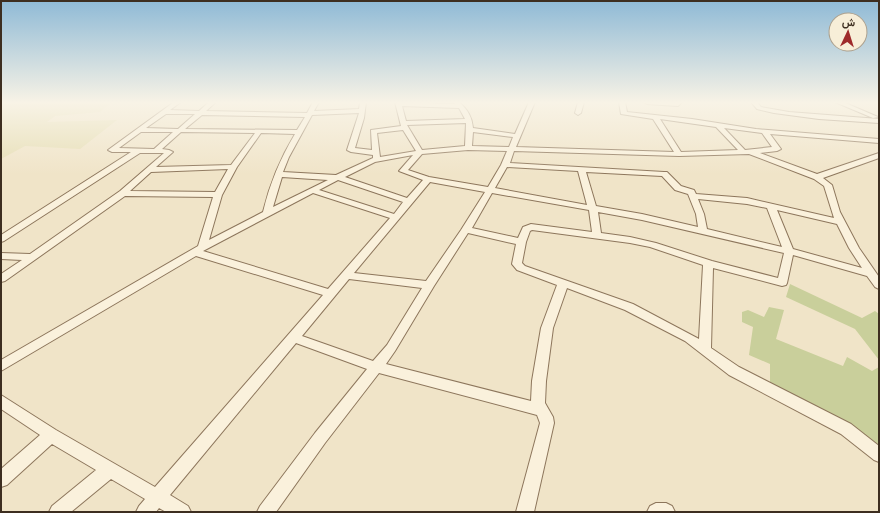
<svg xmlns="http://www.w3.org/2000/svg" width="880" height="513" viewBox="0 0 880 513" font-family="Spectral,Vazirmatn,serif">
  <rect width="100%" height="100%" fill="#f0e4c8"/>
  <path fill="#e6deb5" d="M1,102H112L100,112L55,116L47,122L117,120L80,149L25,146L1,159Z"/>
  <path fill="#c9cf9b" d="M790,284L862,318L875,311L879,314V360L855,329L786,297Z
    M769,307L784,310L776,339L843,366L847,357L872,371L879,367V450L770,386V364L749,355L753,327L742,322V312L748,310L764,317Z"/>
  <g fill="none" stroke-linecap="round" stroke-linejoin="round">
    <g stroke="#8d765c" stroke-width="2">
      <path id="street" d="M174,102H181L170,110L199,111L209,102H216L206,111L307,113L313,102H319L314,111L359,109L360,102H366L364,118L355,148L372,150L371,130L401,126L395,102L455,104V102H459C468,110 472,117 473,128L515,134L529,102H535L516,147L674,152L653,119L621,114L619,102H625L627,112L692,119L756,129L879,139V143L770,134L781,149L777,151L760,153L817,174L879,153V158L823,178L832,185L840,212L859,248L879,277V289L875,287L867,276L793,255L787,283L786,285L782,286L713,268L711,348L739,367L851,424L879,446V462L874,460L841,434L729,375L685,341L625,310L567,288L553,328L546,381L545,403L553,417L554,423L534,512H516L540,423L537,415L379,373L325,443L276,512H257L260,506L315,433L367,369L296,343L170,495L188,506L191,512H166L159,508L156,512H136L139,506L145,499L111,479L71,512H49L52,506L96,470L52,444L7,485L1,487V469L40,435L1,409V395L56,430L155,487L323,295L196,256L1,371V360L198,246L213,197L125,196L5,281L1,282V274L22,260L1,259V253L30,254L120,191L164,153H140L4,241L1,242V235L131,152H112L108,150ZM402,106L459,108L465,119L406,121ZM359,113L347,150L351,152L373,155V158L336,175L283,172L289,157L312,115ZM166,114H195L178,129L146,128ZM202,115L305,117L297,130L185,129ZM660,119L716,127L738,150L681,152ZM466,123L465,146L422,150L407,125ZM724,128L762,133L772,147L745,150ZM403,130L416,151L380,157L377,133ZM141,132H173L154,149L119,148ZM181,132L255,133L231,165L156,167L173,152L169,150L162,149ZM473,132L513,137L509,147L472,146ZM261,133L295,134C280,159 270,183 263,212L209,240L222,195L237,167ZM468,150L507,151L501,165L488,187L429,177L408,170L422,154ZM514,151L679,156L749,154L814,179L824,186L834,218L747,198L696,194L694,190L681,186L667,172H664L510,163ZM413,155L399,171L423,180L407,198L345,177L375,162ZM507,167L578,171L587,205L495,188ZM228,169L215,192L130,191L151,172ZM586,172L662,176L675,190L688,194L696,214L698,227L642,214L596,206ZM282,177L328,180L273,207ZM338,180L403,202L394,214L319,190ZM430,182L485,192L461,230L426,281L354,273ZM313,193L390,218L328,289L203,251ZM492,193L589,210L592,232L531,224L523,227L518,238L472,228ZM698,199L747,204L767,208L782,247L707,229L704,214ZM777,210L837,224L849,248L862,268L793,249ZM598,212L642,220L784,253L778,278L712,261L656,243L630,237L601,233ZM532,230L630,243L650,247L703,265L699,339L633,304L525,266L522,263L526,242L530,231ZM468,233L516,244L512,264L517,270L557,285L541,328L532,381L531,401L386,364L395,351L434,286ZM349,279L422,288L387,345L373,361L302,336Z
        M578,102H584L581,113L578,115L575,113Z
        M644,102H682L678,106L647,104Z
        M751,102H757L761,107L789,112L879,119V123L819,119L774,113L757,109Z
        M835,102H843L878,117L873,118Z
        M656,503H666L672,506L675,512H647L650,506Z"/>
    </g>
    <use href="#street" fill="#faf1dc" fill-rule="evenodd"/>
  </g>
  <linearGradient id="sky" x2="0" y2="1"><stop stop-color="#8fbad6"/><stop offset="0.59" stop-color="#f8f3e6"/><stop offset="1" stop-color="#f8f3e6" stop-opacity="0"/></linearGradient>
  <rect width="880" height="174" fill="url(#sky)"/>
  <rect width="880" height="513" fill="none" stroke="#3d2e20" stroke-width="4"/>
  <g transform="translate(848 32) rotate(4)"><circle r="19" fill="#f7eed8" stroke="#ada18e"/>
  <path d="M0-3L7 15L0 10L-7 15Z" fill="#9e2a2b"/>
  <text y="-6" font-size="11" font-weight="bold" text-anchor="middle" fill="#3d2e20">ش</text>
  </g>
</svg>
